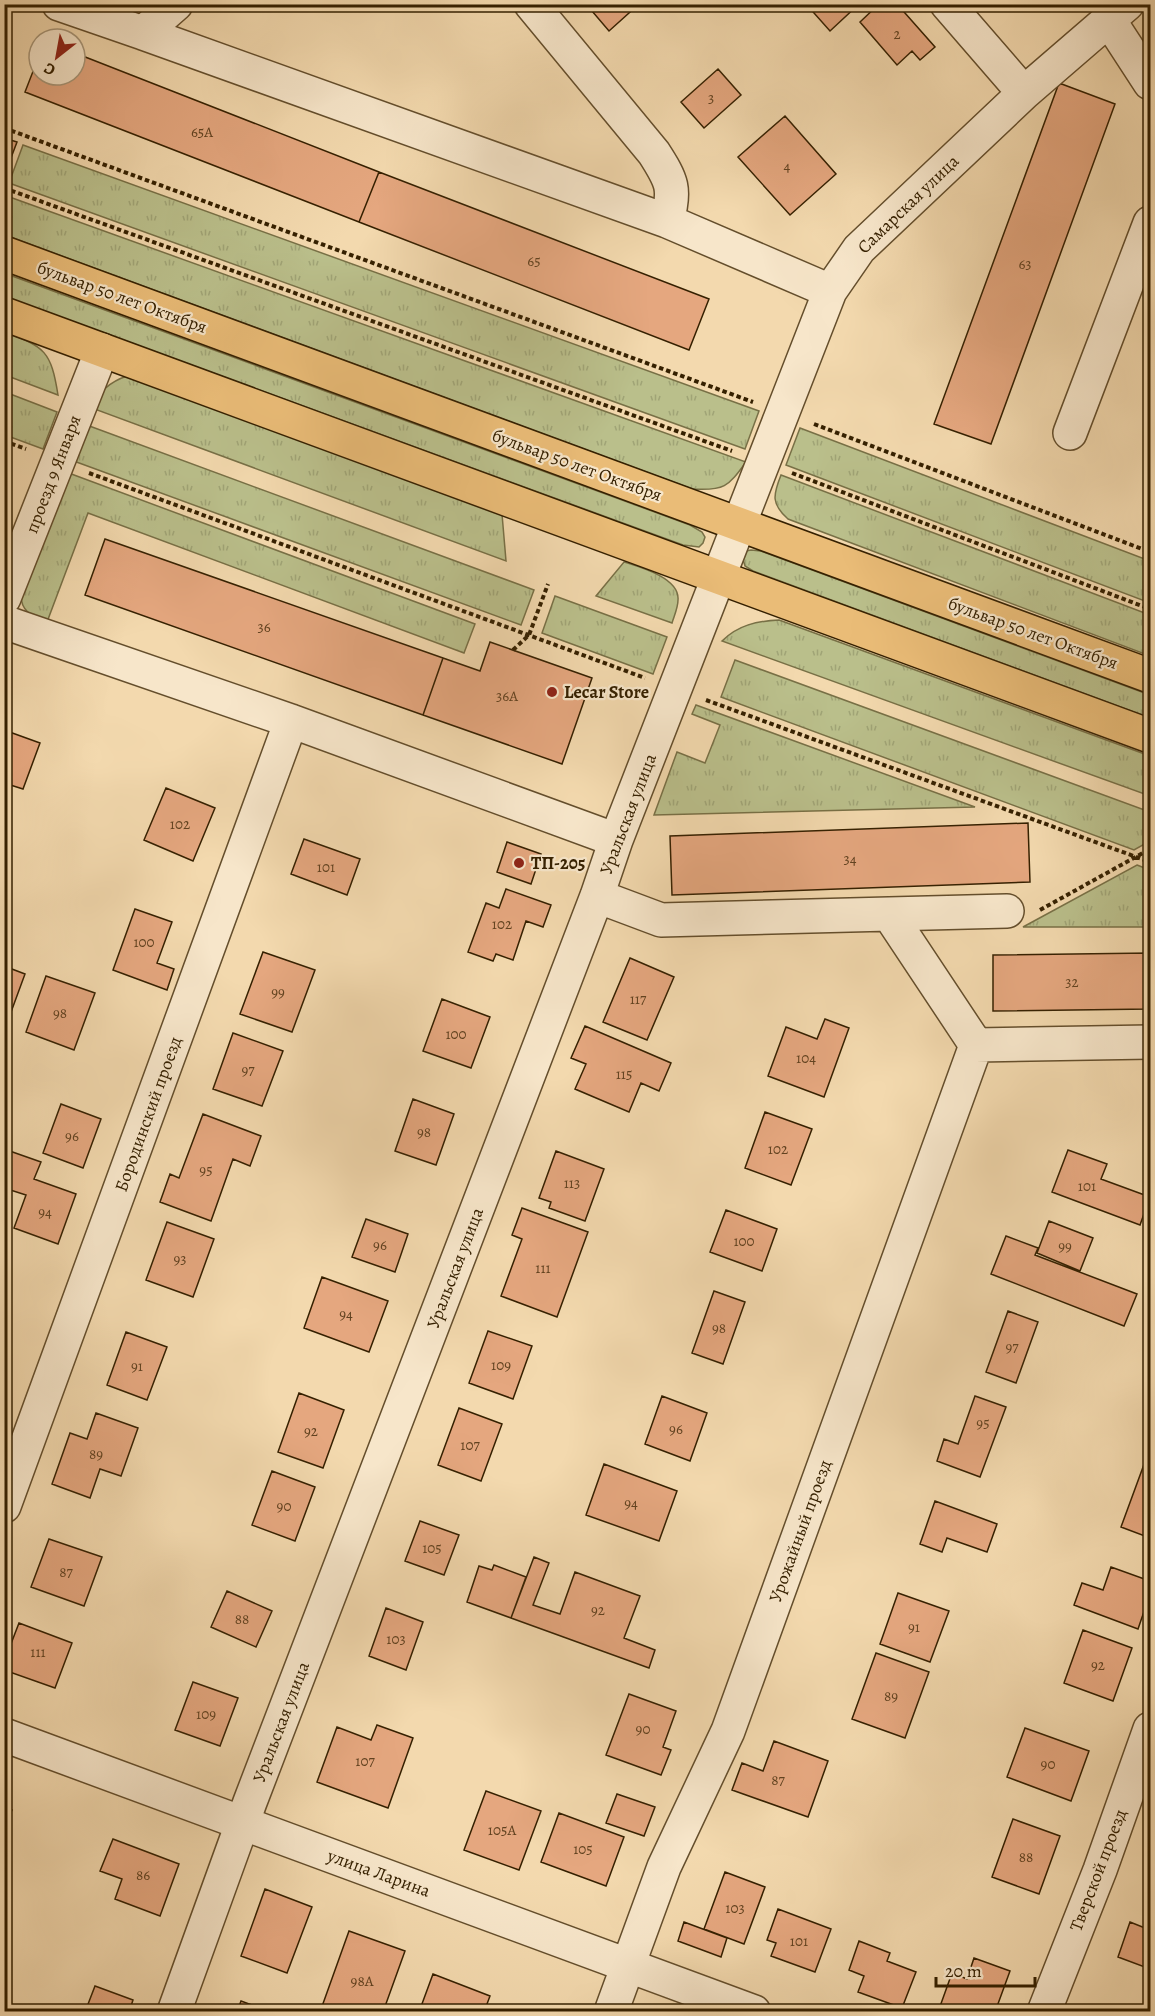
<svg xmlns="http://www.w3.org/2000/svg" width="1155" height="2016" viewBox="0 0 1155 2016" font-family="Alegreya,serif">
  <defs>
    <pattern id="grass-tufts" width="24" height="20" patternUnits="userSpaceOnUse" patternTransform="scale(1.5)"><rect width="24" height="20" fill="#babf8b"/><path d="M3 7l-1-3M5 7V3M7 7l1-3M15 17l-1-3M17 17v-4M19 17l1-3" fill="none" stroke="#a0a476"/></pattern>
  </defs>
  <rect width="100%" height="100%" fill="#f3d9ae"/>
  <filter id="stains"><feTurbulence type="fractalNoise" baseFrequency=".00333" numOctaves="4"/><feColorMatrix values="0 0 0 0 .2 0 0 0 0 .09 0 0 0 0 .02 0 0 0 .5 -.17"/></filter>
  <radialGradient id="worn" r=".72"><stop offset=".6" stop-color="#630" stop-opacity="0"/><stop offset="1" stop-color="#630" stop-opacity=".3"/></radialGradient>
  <path fill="url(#grass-tufts)" stroke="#787046" stroke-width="1.5" d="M23,145L759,411L745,449L9,183Z
    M4,195L746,462C728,487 724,491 692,489L5,235Z
    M4,273L690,525L702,532L705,537L703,543L699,547L683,545L5,297Z
    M5,332C45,347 51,351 58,395L5,375Z
    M127,376L502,514L506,561L89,407C100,392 109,382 127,376Z
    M5,392L57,412L43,449L5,435Z
    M84,424L534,590L521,625L71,460Z
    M800,428L1150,561V603L786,465Z
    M66,472L475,624L464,653L88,513L47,622C32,617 20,611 21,593Z
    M781,475L1150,615V656L788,519C771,504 773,495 781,475Z
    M751,550L761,551L1150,695V718L753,571L745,566L742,556L746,551Z
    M624,562C640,567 680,578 678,600C678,608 674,616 672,623L596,596Z
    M555,596L667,637L653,674L542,633Z
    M779,620L1150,756V796L722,641C738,625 757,621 779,620Z
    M735,660L1150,812V841L1134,850L721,697Z
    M696,705L975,807L654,815L677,752L705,763L720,725L692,714Z
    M1137,865L1150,870V927H1023Z"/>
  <path fill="#e5a77f" stroke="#352000" stroke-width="1.5" d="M586,4H639L609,31Z
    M806,4H859L830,31Z
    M879,4H897L935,47L920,60L912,51L897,65L860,22Z
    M75,53L379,172L359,222L25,92L39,56V75H75Z
    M718,69L741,95L704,128L681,102Z
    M1059,83L1115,104L991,444L934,424Z
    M785,116L836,174L790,215L738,157Z
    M4,138L17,142L6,171H4Z
    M379,172L709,299L689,350L359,222Z
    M105,539L443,658L423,715L85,595Z
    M490,642L592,678L562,764L423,715L443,658L480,671Z
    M4,730L40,743L23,789L4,783Z
    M166,788L215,808L193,861L144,840Z
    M1028,823L1030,882L672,895L670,836Z
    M304,839L360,859L347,895L291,874Z
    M507,842L541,854L531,884L497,872Z
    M506,889L551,905L543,927L526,921L513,960L496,954L493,961L468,952L486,903L499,908Z
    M135,909L172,922L157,963L174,969L167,990L113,970Z
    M263,952L315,970L292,1032L240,1014Z
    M1150,953V1009L993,1011V955Z
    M630,958L674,977L647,1040L603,1022Z
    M4,966L25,974L7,1023L4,1022Z
    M46,976L95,993L74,1050L26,1032Z
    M442,999L490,1017L471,1068L423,1051Z
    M825,1019L849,1028L824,1097L768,1076L786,1027L817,1039Z
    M585,1026L671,1063L659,1091L641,1083L629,1112L575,1089L586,1064L571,1058Z
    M233,1033L283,1051L262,1106L213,1089Z
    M413,1099L454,1114L436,1165L395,1151Z
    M61,1104L101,1119L83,1168L43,1153Z
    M765,1112L812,1129L791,1185L745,1168Z
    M203,1114L261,1136L250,1166L233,1159L211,1221L160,1202L170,1174L179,1178Z
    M4,1149L41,1162L34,1179L76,1194L58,1244L14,1228L26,1195L4,1188Z
    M1068,1150L1107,1164L1101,1179L1150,1197L1140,1225L1052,1192Z
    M556,1151L604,1169L585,1221L549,1208L551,1202L539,1198Z
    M522,1208L588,1232L557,1317L501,1296L522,1239L512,1235Z
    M726,1210L777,1229L762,1271L710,1252Z
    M366,1219L408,1234L395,1272L352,1257Z
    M1049,1221L1093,1238L1080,1271L1037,1253Z
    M167,1222L214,1239L193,1297L146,1280Z
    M1006,1236L1038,1248L1035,1255L1137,1294L1124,1326L991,1274Z
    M322,1277L388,1301L369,1352L304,1328Z
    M714,1291L745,1302L723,1364L692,1353Z
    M1008,1311L1038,1322L1016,1383L986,1372Z
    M488,1331L532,1346L513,1399L469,1383Z
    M126,1332L167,1347L147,1400L107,1385Z
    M299,1393L344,1410L323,1468L278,1452Z
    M662,1396L707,1413L690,1461L645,1444Z
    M975,1396L1006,1407L980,1477L937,1461L944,1439L958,1444Z
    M459,1408L502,1424L481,1481L438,1465Z
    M96,1413L138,1428L121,1476L100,1469L90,1498L52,1484L70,1433L87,1439Z
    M1146,1459L1150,1460V1538L1121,1527Z
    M604,1464L677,1491L659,1541L586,1515Z
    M272,1471L315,1487L295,1541L252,1525Z
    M935,1501L997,1524L987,1552L947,1538L942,1552L920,1544Z
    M420,1521L459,1535L444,1575L405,1561Z
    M49,1539L102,1557L84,1606L31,1587Z
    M534,1557L549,1563L533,1605L560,1614L575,1572L640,1596L624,1638L655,1650L649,1668L511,1618Z
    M494,1565L526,1577L511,1618L467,1602L479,1566L492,1570Z
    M1111,1567L1150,1581V1594L1138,1629L1074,1605L1082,1583L1103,1590Z
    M227,1591L272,1611L256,1647L211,1627Z
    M898,1593L949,1611L930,1662L880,1644Z
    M386,1608L423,1622L406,1670L369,1656Z
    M19,1623L72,1643L55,1688L4,1670V1662Z
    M1083,1630L1132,1648L1113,1701L1064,1683Z
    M876,1653L929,1672L905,1738L852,1719Z
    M193,1682L238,1698L220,1746L175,1730Z
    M629,1694L676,1711L663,1747L671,1750L661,1775L606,1755Z
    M377,1725L413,1738L388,1808L317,1782L337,1727L371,1740Z
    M1025,1728L1089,1751L1071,1801L1007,1777Z
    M774,1741L828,1761L808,1817L732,1790L742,1763L763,1771Z
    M486,1791L541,1811L519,1870L464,1850Z
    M617,1794L655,1807L644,1836L606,1823Z
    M4,1807L12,1810L4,1829Z
    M559,1813L624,1837L606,1886L541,1862Z
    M1013,1819L1060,1836L1039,1894L992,1877Z
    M113,1839L179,1864L160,1916L115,1899L122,1879L100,1871Z
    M725,1872L765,1887L744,1944L704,1929Z
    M265,1889L312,1907L287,1973L241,1956Z
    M778,1909L831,1929L815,1972L771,1956L776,1943L767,1940Z
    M684,1922L727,1938L721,1957L678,1941Z
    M1130,1922L1150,1930V1969L1118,1957Z
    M349,1931L405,1951L383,2012H320Z
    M859,1941L890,1953L887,1961L916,1972L902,2008L858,1992L864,1976L849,1970Z
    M974,1958L1010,1971L995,2012H938L952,1973L967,1979Z
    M433,1974L490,1996L484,2012H419Z
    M95,1986L133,2000L129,2012H85Z
    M241,2001L271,2012H237Z
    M510,2005L529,2012H507Z"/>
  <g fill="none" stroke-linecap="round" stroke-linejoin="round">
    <g stroke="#644e2c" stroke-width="36">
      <path id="minor" d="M59,4L143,33L176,4
        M531,4L654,153C672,181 676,189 667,221L830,291
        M947,4L1024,93
        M1109,20L1150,83
        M143,33L667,221
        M1070,433L1150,223
        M4,598L102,350
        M4,622L291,721L616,840
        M597,896L661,920L889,914L976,1045L1150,1042
        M889,914L1007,911
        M4,1506L291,721
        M4,1735L754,2012
        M174,2012L250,1802L597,896L616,840L830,291L859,249L1024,93L1127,4
        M611,2012L664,1867L728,1731L976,1045
        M1044,2012L1100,1870L1150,1729"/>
    </g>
    <g stroke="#352000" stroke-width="36">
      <path id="major" d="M4,253L1150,676
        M4,314L1150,736"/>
    </g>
    <path stroke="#352000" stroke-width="4" stroke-dasharray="4.5 3" stroke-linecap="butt" d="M4,128L753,402
      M4,188L732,451
      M814,424L1150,552
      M4,441L26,449
      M89,473L645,678
      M792,473L1150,609
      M513,650L529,635L548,584
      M706,700L1150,862
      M1040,910L1150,849"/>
    <use href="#minor" stroke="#f7e6ca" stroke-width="33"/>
    <use href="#major" stroke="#eabc77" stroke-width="33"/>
  </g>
  <g fill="#8f2418" stroke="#f7e6ca" stroke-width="2">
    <circle cx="552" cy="692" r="6"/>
    <circle cx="519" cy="863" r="6"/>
  </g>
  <g text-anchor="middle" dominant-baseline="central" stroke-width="4.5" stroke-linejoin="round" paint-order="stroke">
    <g font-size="15" fill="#614220">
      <text x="897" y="34">2</text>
      <text x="711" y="98">3</text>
      <text x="202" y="132">65А</text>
      <text x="787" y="166">4</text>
      <text x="534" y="261">65</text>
      <text x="1025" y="264">63</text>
      <text x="264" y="627">36</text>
      <text x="507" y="696">36А</text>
      <text x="180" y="824">102</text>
      <text x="850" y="859">34</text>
      <text x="326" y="867">101</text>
      <text x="502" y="924">102</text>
      <text x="144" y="942">100</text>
      <text x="1072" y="982">32</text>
      <text x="278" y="992">99</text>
      <text x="638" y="999">117</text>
      <text x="60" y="1013">98</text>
      <text x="456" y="1034">100</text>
      <text x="806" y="1058">104</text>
      <text x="248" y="1070">97</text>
      <text x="624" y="1074">115</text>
      <text x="424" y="1132">98</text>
      <text x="72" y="1136">96</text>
      <text x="778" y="1149">102</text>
      <text x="206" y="1170">95</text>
      <text x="572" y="1183">113</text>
      <text x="1087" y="1186">101</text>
      <text x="45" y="1212">94</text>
      <text x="744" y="1241">100</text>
      <text x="380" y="1245">96</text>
      <text x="1065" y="1246">99</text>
      <text x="180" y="1259">93</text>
      <text x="543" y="1268">111</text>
      <text x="346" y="1314">94</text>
      <text x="719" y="1328">98</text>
      <text x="1012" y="1347">97</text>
      <text x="501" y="1365">109</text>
      <text x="137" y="1366">91</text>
      <text x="983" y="1423">95</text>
      <text x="676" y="1429">96</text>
      <text x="311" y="1431">92</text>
      <text x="470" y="1445">107</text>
      <text x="96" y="1454">89</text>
      <text x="631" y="1503">94</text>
      <text x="284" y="1506">90</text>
      <text x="432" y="1548">105</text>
      <text x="66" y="1572">87</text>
      <text x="598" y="1610">92</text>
      <text x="242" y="1619">88</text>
      <text x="914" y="1627">91</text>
      <text x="396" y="1639">103</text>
      <text x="38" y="1652">111</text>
      <text x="1098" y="1665">92</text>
      <text x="891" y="1696">89</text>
      <text x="206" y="1714">109</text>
      <text x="643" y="1729">90</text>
      <text x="365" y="1761">107</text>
      <text x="1048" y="1764">90</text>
      <text x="778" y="1780">87</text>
      <text x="502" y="1830">105А</text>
      <text x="583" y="1849">105</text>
      <text x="1026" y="1857">88</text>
      <text x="143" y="1875">86</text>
      <text x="735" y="1908">103</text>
      <text x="799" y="1941">101</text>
      <text x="362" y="1981">98А</text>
    </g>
    <g font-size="18" fill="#352000" stroke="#f7e6ca">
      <text transform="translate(908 204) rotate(-44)">Самарская улица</text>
      <text transform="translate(122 297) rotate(20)">бульвар 50 лет Октября</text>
      <text transform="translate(577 465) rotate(20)">бульвар 50 лет Октября</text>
      <text transform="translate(53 474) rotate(-69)">проезд 9 Января</text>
      <text transform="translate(1033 633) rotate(20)">бульвар 50 лет Октября</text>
      <text transform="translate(628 814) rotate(-69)">Уральская улица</text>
      <text transform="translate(148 1114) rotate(-70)">Бородинский проезд</text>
      <text transform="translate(455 1268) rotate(-69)">Уральская улица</text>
      <text transform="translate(800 1531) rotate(-70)">Урожайный проезд</text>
      <text transform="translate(281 1722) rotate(-69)">Уральская улица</text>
      <text transform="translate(1098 1870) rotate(-69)">Тверской проезд</text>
      <text transform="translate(379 1873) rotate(20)">улица Ларина</text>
    </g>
    <g font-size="18" font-weight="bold" fill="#352000" stroke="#f7e6ca" text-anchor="start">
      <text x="564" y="692">Lecar Store</text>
      <text x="531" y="863">ТП-205</text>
    </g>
  </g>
  <rect width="1155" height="2016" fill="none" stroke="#f3d9ae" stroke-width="24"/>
  <rect x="6" y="6" width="1143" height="2004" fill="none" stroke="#352000" stroke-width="3"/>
  <rect x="12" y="12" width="1131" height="1992" fill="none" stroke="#352000" stroke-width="1.5"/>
  <g transform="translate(57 57) rotate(211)"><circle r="28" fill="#f7e6ca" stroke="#a99779" stroke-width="1.5"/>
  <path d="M0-4.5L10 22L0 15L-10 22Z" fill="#8f2418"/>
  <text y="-9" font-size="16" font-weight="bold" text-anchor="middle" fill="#352000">С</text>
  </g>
  <path d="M936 1977v9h99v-9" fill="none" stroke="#352000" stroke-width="3"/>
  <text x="945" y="1977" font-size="18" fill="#352000" stroke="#f7e6ca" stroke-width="4.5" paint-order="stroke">20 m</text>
  <rect width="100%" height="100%" filter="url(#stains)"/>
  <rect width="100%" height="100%" fill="url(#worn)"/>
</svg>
